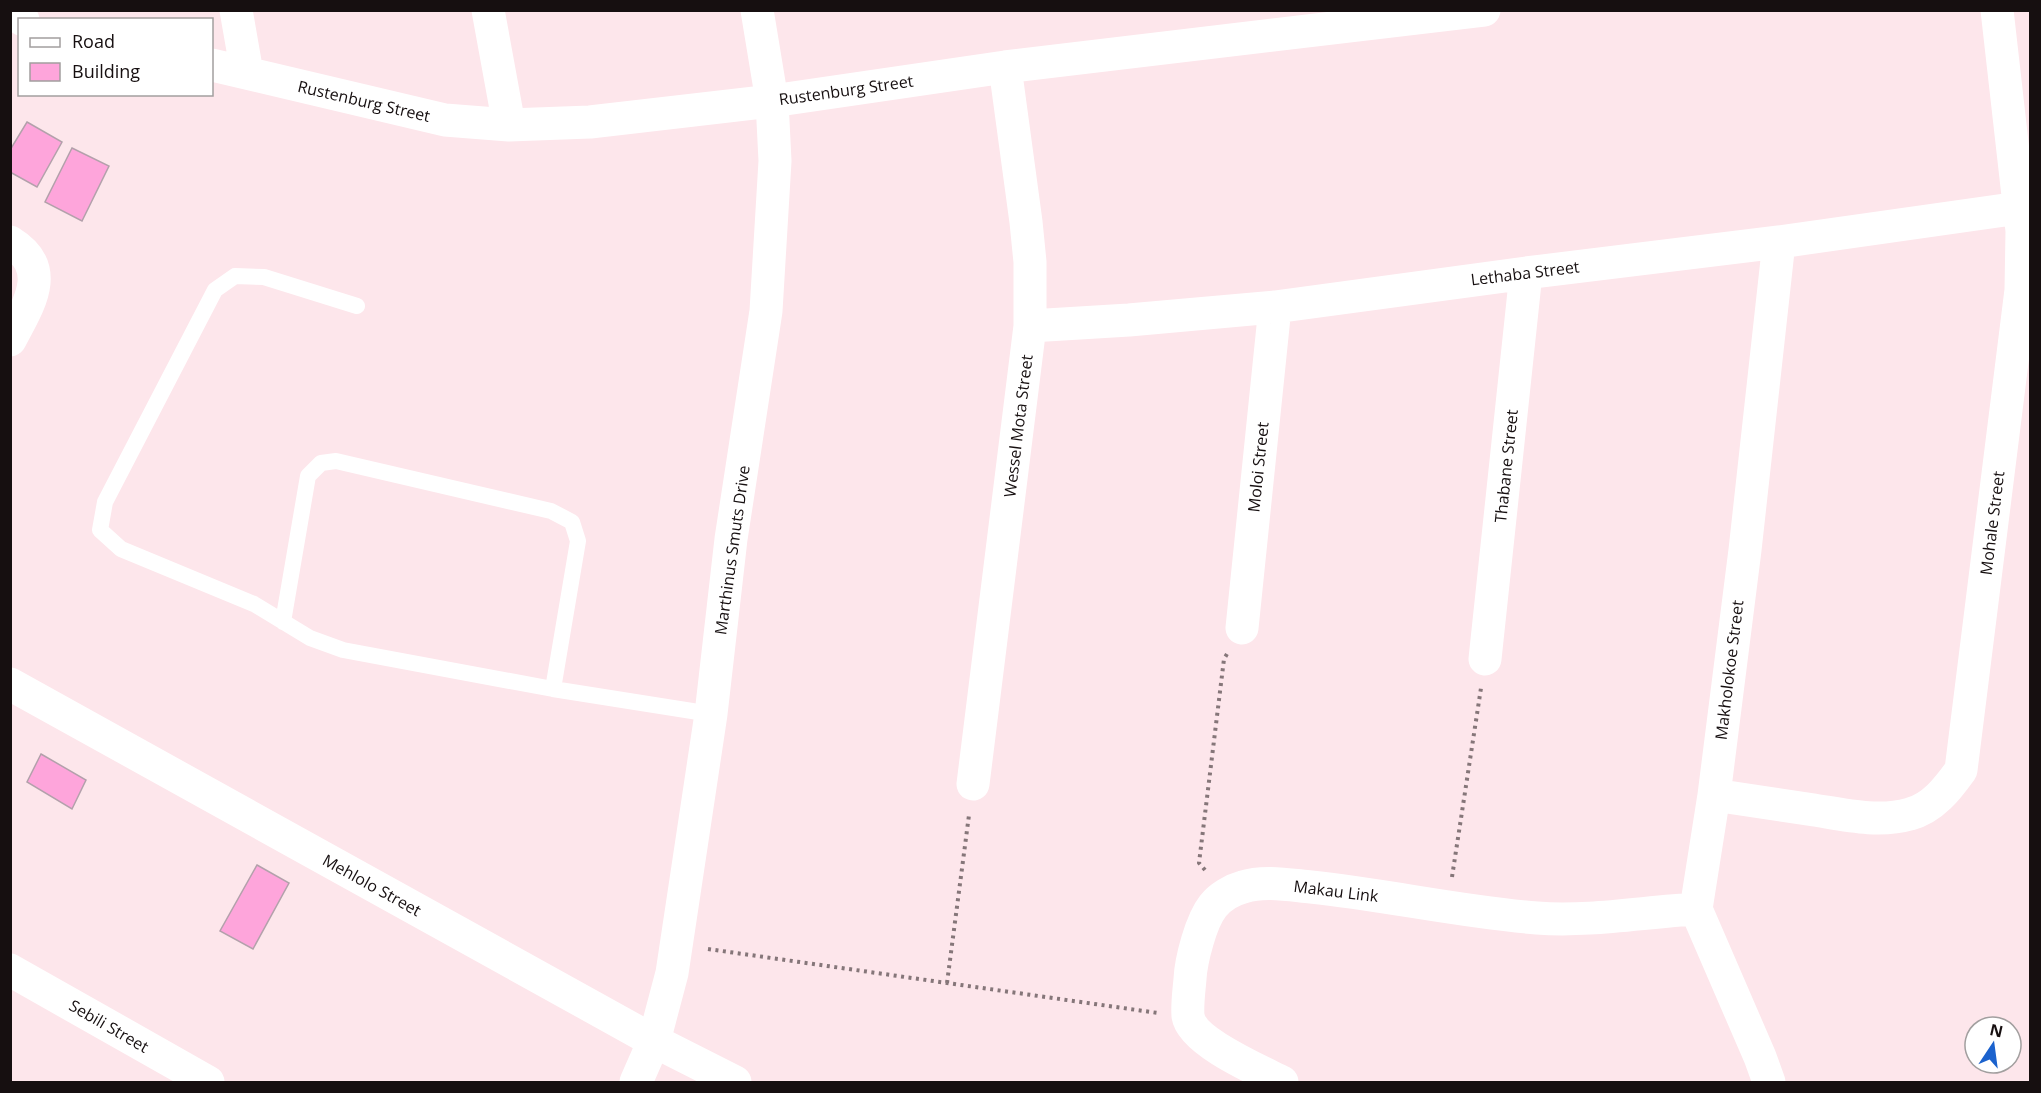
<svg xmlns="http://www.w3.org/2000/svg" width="2041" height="1093" viewBox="0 0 2041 1093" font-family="'Open Sans',sans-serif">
  <rect width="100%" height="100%" fill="#fde6eb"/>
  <path fill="#fea5db" stroke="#b3a1ab" stroke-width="1.5" d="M27,122L62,142L37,187L10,172V150Z
    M72,148L109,166L82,221L45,202Z
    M41,754L86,780L72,809L27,782Z
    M257,865L289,883L253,949L220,931Z"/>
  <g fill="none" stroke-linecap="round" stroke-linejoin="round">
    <path stroke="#857679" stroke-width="4" stroke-dasharray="3 4.5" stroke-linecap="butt" d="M1205,870L1199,863L1224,659L1227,654
      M1452,877L1481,688
      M708,949L1158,1013
      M947,983L969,815"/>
    <path stroke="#fff" stroke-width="16" d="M357,306L264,277L235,276L215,290L105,502L100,530L121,549L254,604L310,638L343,650L553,689L711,714
      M283,622L308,476L321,463L336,461L551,511L572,522L578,541L553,689"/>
    <path stroke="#fff" stroke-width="33" d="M236,10L247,73
      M488,10L509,125
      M10,11L23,20
      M212,65L445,120L509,125L590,122L772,101L1005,67L1484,10
      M10,242C54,269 28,305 10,340
      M1030,326L1129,320L1275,307L1526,273L1779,242L2019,208
      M1242,628L1275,307
      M1485,659L1526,273
      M10,684L654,1041L735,1082
      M973,784L1030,326V262L1026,222L1005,67
      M1714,795C1747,800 1781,805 1814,810C1845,815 1879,823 1910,814C1933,808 1948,788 1961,770L2021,290L2022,231L1997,10
      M10,970L208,1082
      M1282,1082C1260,1071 1192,1042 1188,1016C1187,1004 1189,991 1190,979C1191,960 1201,921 1213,906C1220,897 1232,890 1243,887C1264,880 1290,885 1311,887C1387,895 1461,912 1537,918C1589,922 1643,912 1696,909
      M1769,1082L1760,1057L1696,909L1714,795L1745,550L1779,242"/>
    <path stroke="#fff" stroke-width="33" d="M636,1082L654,1041L672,973L711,714L731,539L766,311L775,161L772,101L757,10"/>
  </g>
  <g text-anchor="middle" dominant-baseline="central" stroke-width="4.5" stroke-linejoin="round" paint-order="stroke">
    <g font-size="16" fill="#160f10" stroke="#fff">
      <text transform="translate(846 90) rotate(-8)">Rustenburg Street</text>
      <text transform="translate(364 101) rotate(13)">Rustenburg Street</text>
      <text transform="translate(1525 273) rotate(-7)">Lethaba Street</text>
      <text transform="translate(1018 426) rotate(-83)">Wessel Mota Street</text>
      <text transform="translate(1506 466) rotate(-84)">Thabane Street</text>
      <text transform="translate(1258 467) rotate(-84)">Moloi Street</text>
      <text transform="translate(1992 523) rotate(-83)">Mohale Street</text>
      <text transform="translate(732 550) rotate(-82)">Marthinus Smuts Drive</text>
      <text transform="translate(1729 670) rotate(-83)">Makholokoe Street</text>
      <text transform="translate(372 885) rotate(29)">Mehlolo Street</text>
      <text transform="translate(1336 891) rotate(7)">Makau Link</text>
      <text transform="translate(109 1026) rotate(30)">Sebili Street</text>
    </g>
  </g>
  <rect width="2041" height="1093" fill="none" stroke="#160f10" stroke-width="24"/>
  <rect x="18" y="18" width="195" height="78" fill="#ffffff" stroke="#a29f9f" stroke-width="1.5"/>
  <rect x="30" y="38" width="30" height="9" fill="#ffffff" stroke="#a29f9f" stroke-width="1.5"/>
  <text x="72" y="48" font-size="18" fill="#160f10">Road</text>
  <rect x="30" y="63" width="30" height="18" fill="#fea5db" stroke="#a29f9f" stroke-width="1.5"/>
  <text x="72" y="78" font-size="18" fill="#160f10">Building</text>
  <g transform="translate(1993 1045) rotate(13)"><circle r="28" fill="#ffffff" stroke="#a29f9f" stroke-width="1.5"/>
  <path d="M0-4.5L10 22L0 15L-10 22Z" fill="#1b62cd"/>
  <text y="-9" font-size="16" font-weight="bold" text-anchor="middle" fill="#160f10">N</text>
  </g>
</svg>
